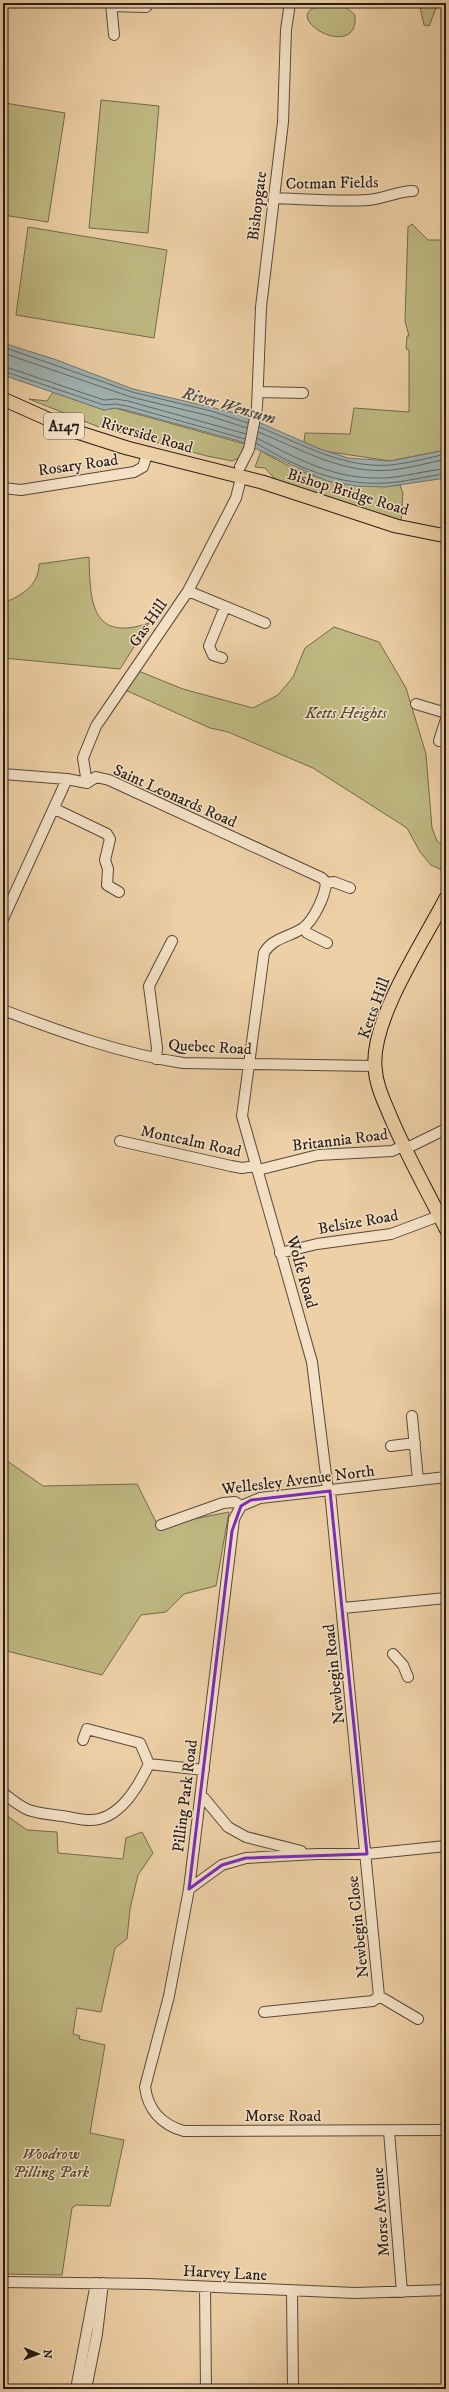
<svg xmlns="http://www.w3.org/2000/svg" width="449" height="2392" viewBox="0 0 449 2392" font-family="'IM FELL DW Pica',serif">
  <rect width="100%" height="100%" fill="#edd0a6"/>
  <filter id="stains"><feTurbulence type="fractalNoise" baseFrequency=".005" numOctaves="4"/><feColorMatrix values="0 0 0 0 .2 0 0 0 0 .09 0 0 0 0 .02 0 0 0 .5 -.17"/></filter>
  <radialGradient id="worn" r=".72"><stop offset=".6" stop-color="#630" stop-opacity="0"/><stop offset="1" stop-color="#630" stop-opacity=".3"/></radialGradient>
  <path fill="#bfb982" stroke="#736a4c" d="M419,3H438L429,26L424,25Z
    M330,4L347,8L355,15C360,67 265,10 330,4Z
    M101,100L159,106L148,233L89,228Z
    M5,103L65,113L48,222L3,215Z
    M412,224L428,240H446V450L390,461L324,451L304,442L305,433L350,434L354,408L409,412V350L406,349L407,336H409L405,321L408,227Z
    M28,227L167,250L154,338L16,315Z
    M53,392L104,410L115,408L245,444L239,458L232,461L207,456L99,427L29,399L47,401Z
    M261,451C305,477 348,491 400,485L403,493L401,521L276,480L265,468L255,467Z
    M89,557C90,601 91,643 149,623L120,669L3,658V603C21,596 39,586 39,564Z
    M334,627L379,642L406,688L426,754L432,828L437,841L446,848V872L431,865L420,852L407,828L313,768L228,732L210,728L123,689L136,670L183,689L253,708L278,695L293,677L305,648Z
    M3,1458L43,1486L137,1484L158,1526L229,1512L216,1586L184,1594L166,1612L141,1615L102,1675L3,1650Z
    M3,1813L27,1830L57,1832L58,1853L123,1859L126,1838L142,1832L153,1853L138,1875L130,1909L127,1939L115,1948L101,2012L77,2008L73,2034L80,2036L79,2039L105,2045L90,2133L124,2140L110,2206L76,2205L72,2208L62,2275L3,2274Z"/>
  <path fill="#9fb3b3" stroke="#6f7775" d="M3,343L54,359L133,389L240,414L320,449L348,458L390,461L446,450V478L385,487L356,486L327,481L239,441L126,410L115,408L104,410L3,375Z"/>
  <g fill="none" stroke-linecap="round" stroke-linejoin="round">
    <path stroke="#636865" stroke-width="1" d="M3,347L132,392L211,411L248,423
      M3,353L131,397L210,416L247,428
      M3,366L104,400L116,399L128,401L246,434
      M3,371L104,405L115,404L127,406L245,439
      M259,427C302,444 344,469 391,465C410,463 428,458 446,454
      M258,432C301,449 344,475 392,470C410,468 428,463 446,459
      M257,438C300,460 335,480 385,478C405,477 426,470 446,469
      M256,443C296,467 338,486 386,483C406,482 426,476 446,474"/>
    <g stroke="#58493b" stroke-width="12">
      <path id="minor" d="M111,3L114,35
        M111,6L146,7
        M274,198C305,199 337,202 368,200C384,199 397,191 413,191
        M258,392L303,393
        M240,467L249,449L257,407L261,307L283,122L286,30L290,3
        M3,488L21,490L134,472L143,467L147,454
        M188,591L265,623
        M222,658L213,655L209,646L225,607
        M416,704L446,713
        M439,741L446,719
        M3,774L67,779L87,783L96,777L109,780L322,878L326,883C325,896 314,920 303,928C290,937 272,938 264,953L242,1116L312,1362L328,1491
        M87,783L83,758L96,726L188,591L236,498L241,478
        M55,809L107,834L110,839L105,860L108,869L107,885L119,892
        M326,883L334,882L350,888
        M3,919L67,779
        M304,927L307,933L327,943
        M3,1010C61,1032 122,1054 183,1063L374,1066
        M156,1059L157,1048L149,986L172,941
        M120,1141L231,1166L242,1168L256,1166
        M405,1149L446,1129
        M258,1170L318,1155L392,1151L403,1146
        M280,1253L317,1244L391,1234L439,1216
        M412,1416L418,1480
        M391,1446L415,1443
        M446,1477L260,1498L241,1506L234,1519L189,1889L169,1996L145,2087C148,2110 162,2125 184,2131L446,2130
        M161,1525L223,1503L235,1502L241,1506
        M343,1608L446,1598
        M393,1654L403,1665L408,1677
        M83,1740L87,1729L140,1743L149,1764
        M3,1793C28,1813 30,1812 62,1816C71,1817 80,1820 89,1820C119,1821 138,1787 149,1764L204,1770
        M200,1798H204L228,1827L246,1837L301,1851
        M189,1889L222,1865L246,1858L316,1854H367L446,1846
        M379,1996L418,2019
        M264,2012L373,2001L379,1996L330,1491
        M389,2131L402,2292
        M3,2282L148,2284L355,2293L446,2290
        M205,2287L206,2389
        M292,2291L293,2389
        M76,2389L96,2283
        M86,2389L97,2334L103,2283"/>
    </g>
    <g stroke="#271c17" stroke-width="15">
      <path id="major" d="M3,399L77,432L127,448L262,482L396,526L446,536
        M446,898C424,941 371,1019 375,1067C376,1086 384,1101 391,1118C407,1156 428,1192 446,1229"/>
    </g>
    <use href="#minor" stroke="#f3e0c5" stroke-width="10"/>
    <use href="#major" stroke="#edd0a6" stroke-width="13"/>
  </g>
  <path fill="none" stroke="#7b2cbf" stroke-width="3" stroke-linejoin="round" d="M330,1491L367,1854L246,1858L222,1865L189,1889L232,1531L241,1506L251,1500Z"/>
  <g text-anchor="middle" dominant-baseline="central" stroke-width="3" stroke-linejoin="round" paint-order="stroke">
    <rect fill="#f3e0c5" stroke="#64574b" stroke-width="1" x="44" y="413" width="40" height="26" rx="3"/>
    <g font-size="15" font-weight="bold" fill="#271c17">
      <text x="64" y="426">A147</text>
    </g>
    <g font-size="16" fill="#271c17" stroke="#f3e0c5">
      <text transform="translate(332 183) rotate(-1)">Cotman Fields</text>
      <text transform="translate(257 206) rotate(-83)">Bishopgate</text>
      <text transform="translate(147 435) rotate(16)">Riverside Road</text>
      <text transform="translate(78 465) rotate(-8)">Rosary Road</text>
      <text transform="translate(348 492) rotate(17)">Bishop Bridge Road</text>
      <text transform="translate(148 623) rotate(-55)">Gas Hill</text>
      <text transform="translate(175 796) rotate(24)">Saint Leonards Road</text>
      <text transform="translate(374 1008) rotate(-70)">Ketts Hill</text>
      <text transform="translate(210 1047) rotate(3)">Quebec Road</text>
      <text transform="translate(340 1140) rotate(-7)">Britannia Road</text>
      <text transform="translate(191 1141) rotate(12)">Montcalm Road</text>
      <text transform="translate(358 1222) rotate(-10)">Belsize Road</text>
      <text transform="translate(302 1272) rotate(74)">Wolfe Road</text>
      <text transform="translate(298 1480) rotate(-7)">Wellesley Avenue North</text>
      <text transform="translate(334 1674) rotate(-96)">Newbegin Road</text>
      <text transform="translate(185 1796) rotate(-83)">Pilling Park Road</text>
      <text transform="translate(358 1927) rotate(-96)">Newbegin Close</text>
      <text x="283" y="2116">Morse Road</text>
      <text transform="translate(381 2212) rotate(-94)">Morse Avenue</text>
      <text transform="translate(225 2273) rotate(3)">Harvey Lane</text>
    </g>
    <g font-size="16" font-style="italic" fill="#554b37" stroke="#f3e0c5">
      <text x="346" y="713">Ketts Heights</text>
      <text x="51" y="2154">Woodrow<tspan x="51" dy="18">Pilling Park</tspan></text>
    </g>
    <g font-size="17" font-style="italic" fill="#4b4946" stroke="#f3e0c5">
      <text transform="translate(229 406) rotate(16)">River Wensum</text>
    </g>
  </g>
  <rect width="449" height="2392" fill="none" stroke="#edd0a6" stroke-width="16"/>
  <rect x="4" y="4" width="441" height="2384" fill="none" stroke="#271c17" stroke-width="2"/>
  <rect x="8" y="8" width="433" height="2376" fill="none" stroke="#271c17"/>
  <g transform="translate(38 2354) rotate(91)" stroke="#f3e0c5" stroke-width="3" paint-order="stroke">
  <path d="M0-3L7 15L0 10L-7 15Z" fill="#271c17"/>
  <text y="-6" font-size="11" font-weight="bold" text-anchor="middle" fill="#271c17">N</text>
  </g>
  <rect width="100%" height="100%" filter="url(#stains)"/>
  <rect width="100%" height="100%" fill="url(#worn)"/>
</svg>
